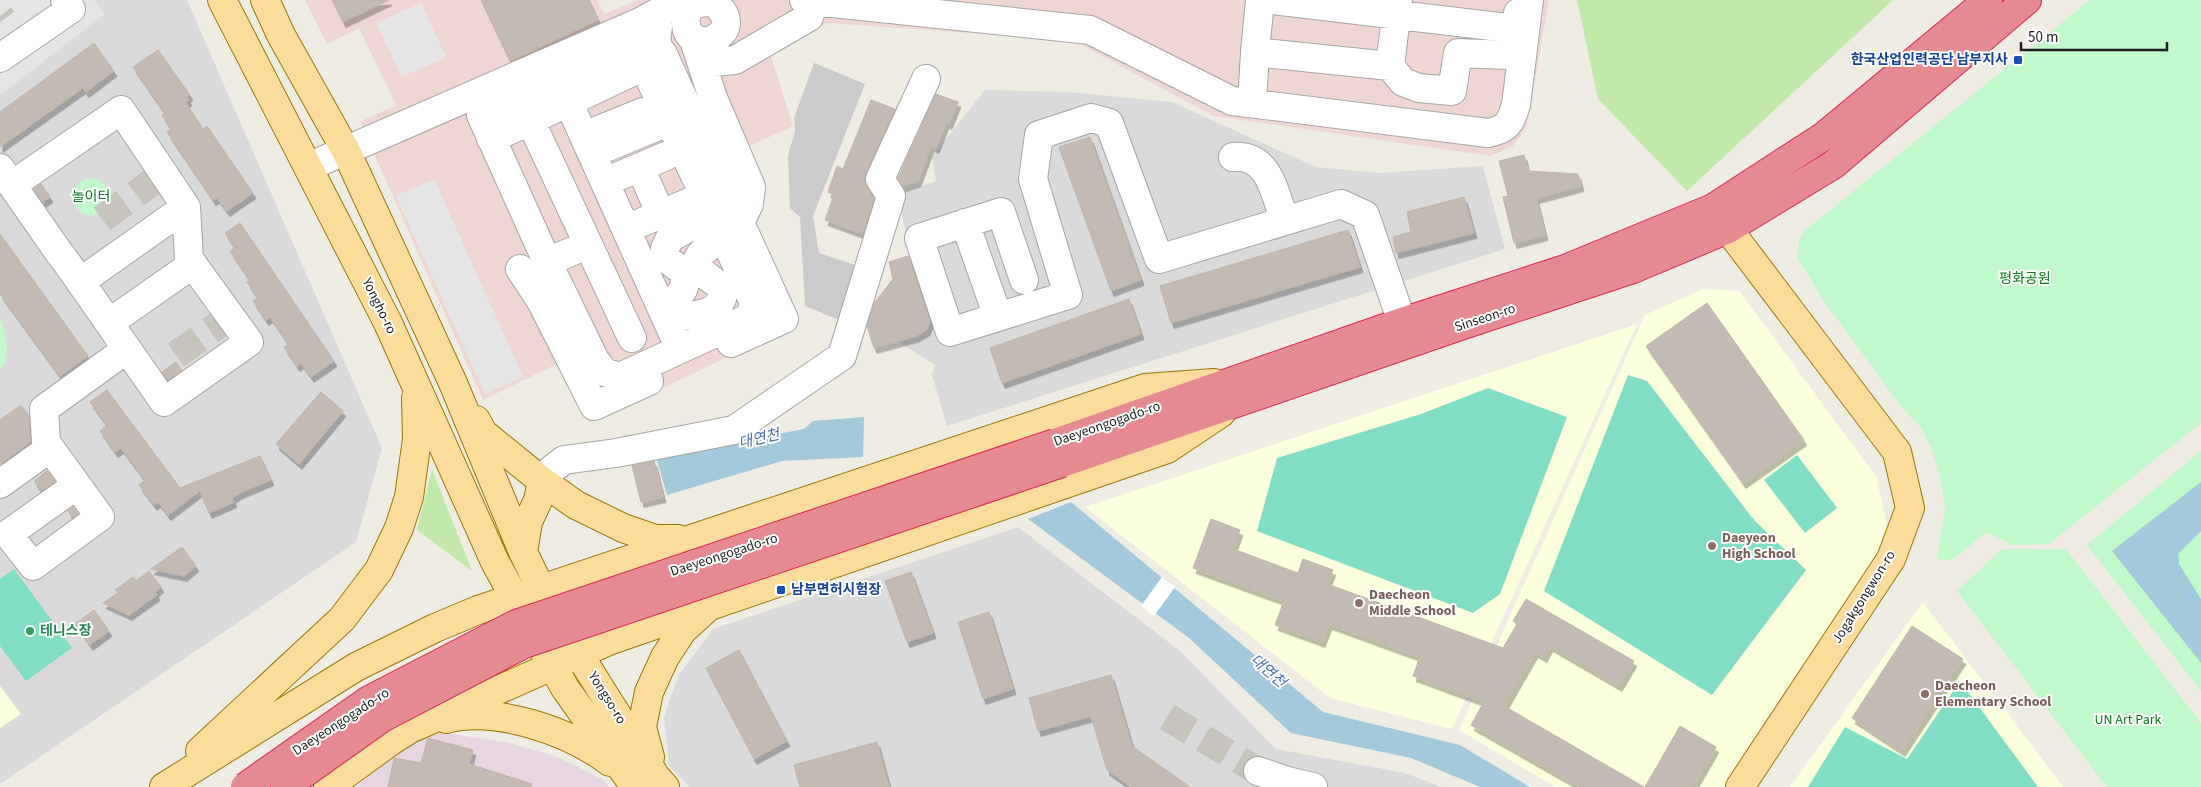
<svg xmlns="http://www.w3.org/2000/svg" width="2201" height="787" viewBox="0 0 2201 787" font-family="'Source Sans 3','Noto Sans KR',sans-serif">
  <defs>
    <filter id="shadow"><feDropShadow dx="3" dy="5.5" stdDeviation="0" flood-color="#0004"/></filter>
  </defs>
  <rect width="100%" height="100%" fill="#efece3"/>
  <path fill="#dbdada" d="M0,0H187L382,448L356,542L0,784Z
    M985,90L1068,92L1172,102L1316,167L1379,173L1483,166L1505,249L947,426L932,374L935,365L899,342L874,348L864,316L893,279L889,262L912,254L896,194L936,181L932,157Z
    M1018,527L1180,651L1276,749L1405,773L1441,787H689L669,765L664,717L678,676L713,629Z"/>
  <path fill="#f0d6d2" d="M305,0H597L604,14L639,0H1549L1527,126L1513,146L1490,156L1214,116L1072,40L828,23L769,50L793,126L719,160L791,327L589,423L561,362L483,400L360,122L396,105L359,28L327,44Z"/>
  <path fill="#e8d5e2" d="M440,732L509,743L555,756L602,779L609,787H356L403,748Z"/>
  <path fill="#fbffdc" d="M1703,289L1739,291L1876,476L1887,525L1876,567L1731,787H1555L1459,730L1645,315Z
    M1637,324L1452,729L1330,698L1085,507Z
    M1923,602L2063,787H1790Z
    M0,686L21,714L0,728Z"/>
  <path fill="#cbcbcb" d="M814,63L865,84L813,216L819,253L855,265L839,320L805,306L800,217L790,208L788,156L795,131L794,118Z"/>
  <path fill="#c1e9a9" d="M1577,0H1893L1687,191L1598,99Z
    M432,469L472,571L417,530Z"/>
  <path fill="#c0f9ca" d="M2090,0H2201V423L2049,544L2012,545L1987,532L1952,560L1937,559L1945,510L1941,480L1932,450L1920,426L1900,405L1823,300L1798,258L1799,241L1803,232Z
    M73 197a18 18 0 1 1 36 0a18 18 0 1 1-36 0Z
    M0,319C7,336 11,355 0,371Z
    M2201,451V691L2087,545Z
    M2002,549H2066L2201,723V787H2107L1957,591Z"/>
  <path fill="#81dec4" d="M1628,375L1647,381L1754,520L1806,570L1712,695L1544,591Z
    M1488,388L1567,417L1500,594L1473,613L1257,531L1277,458L1421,414Z
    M1797,455L1837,508L1805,533L1764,480Z
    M14,569L72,648L26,681L0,646V579Z
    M1960,681L2038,787H1808L1845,727L1907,759Z"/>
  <path fill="#e5e5e5" d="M0,0H94L105,14L0,95Z
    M421,3L446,57L402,77L376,23Z
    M434,179L523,377L485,394L396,196Z"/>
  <path fill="#a3c9dd" d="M864,417L863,457L782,461L667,495L656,457L804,429L813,421Z
    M2201,482V531L2178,554L2179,564L2201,599V663L2112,551Z
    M1071,502L1323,712L1460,745L1530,787H1480L1411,758L1291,733L1189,638L1028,519Z"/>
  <path fill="#fff" d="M1162,577L1175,587L1154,616L1141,606Z"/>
  <path fill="#c3bbb3" stroke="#c0b4a6" filter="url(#shadow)" d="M332,0H389L343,22Z
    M481,0H589L598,20L510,61Z
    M94,43L114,71L86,92L83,88L0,147V112Z
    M158,50L190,95L187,97L189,100L186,103L203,129L207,126L253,193L227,211L217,198L213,200L167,132L171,129L162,115L165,113L133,67Z
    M936,94L958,102L949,124L946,123L936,148L931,146L918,181L903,186L898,178Z
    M871,100L895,109L866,173L865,181L874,198L863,234L825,220L834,195L828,192L837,166L843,169Z
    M1090,137L1141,280L1111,291L1059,147Z
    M1524,155L1528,171L1578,174L1581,186L1536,198L1545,235L1514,243L1503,197L1508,196L1499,161Z
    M41,184L50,197L43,202L34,189Z
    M1464,197L1474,233L1396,253L1393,237L1411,232L1407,212Z
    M240,223L334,361L311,377L301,363L297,366L284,347L289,344L270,317L266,320L253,301L258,298L247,282L250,280L230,251L235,248L225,233Z
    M1348,230L1360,267L1171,323L1160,286Z
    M0,234L88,356L60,376L0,294Z
    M908,256L930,322L927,330L917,336L874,348L867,326L875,302L893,279L889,262Z
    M1129,299L1141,334L1002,383L990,348Z
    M1707,303L1804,440L1743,483L1646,346Z
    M176,362L182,371L168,380L162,372Z
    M107,390L180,488L260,456L271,480L240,493L232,498L234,502L209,513L200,491L168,515L158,502L154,505L139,485L145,480L121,448L115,452L100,431L107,425L90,402Z
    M321,392L343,411L299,464L276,444Z
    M21,405L29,416L30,442L0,464V420Z
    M654,461L663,497L641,502L632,466Z
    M47,471L55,481L42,491L34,481Z
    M73,507L78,514L73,518L68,511Z
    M1211,519L1240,530L1233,549L1298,573L1303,559L1333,570L1327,584L1503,648L1517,624L1513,621L1526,599L1634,661L1619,686L1550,646L1544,657L1535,652L1504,706L1644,787H1580L1471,725L1484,702L1413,676L1420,657L1329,624L1322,642L1275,625L1284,601L1193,568Z
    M182,547L196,566L184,576L151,569Z
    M149,571L161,587L155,592L157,595L129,615L103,603L118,593L115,590L133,577L136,581Z
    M911,572L933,633L907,642L885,581Z
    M94,610L109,631L90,645L75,624Z
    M989,612L1013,689L983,699L958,622Z
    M1912,626L1963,659L1902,751L1852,718Z
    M739,650L787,741L754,759L706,668Z
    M1111,675L1132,746L1190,787H1131L1107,770L1091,716L1038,731L1029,698Z
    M1680,726L1716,747L1693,787H1645Z
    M428,738L473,750L469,764L532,784L531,787H388L394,758L421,763Z
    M877,742L889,787H800L794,765Z"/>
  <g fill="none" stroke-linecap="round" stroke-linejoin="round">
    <path stroke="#c5c3bb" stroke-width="28" stroke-dasharray="28 14" stroke-linecap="butt" d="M0,16L3,20
      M102,219L163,174
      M176,355L231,316
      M1167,717L1258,771"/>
    <g stroke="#a4a4a4" stroke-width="30">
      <path id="minor" d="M804,0L1090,30L1232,101L1488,133C1508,129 1510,123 1516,105L1529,0
        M1273,0L1525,30L1518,13
        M713,2C753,33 688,60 686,24C685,17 686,11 692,6C700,0 709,4 717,0
        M693,37L713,98L751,187L749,204L740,222
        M656,45L663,54L784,319L731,343
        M1255,52L1260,0
        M0,58L71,9L65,0
        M714,62L735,60L809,17L813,1
        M1390,66L1403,82L1419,88L1452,91L1458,53L1509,55L1521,58
        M568,101L680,349
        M1252,103L1255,52L1390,66L1398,0
        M530,120L632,338
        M584,136L643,112
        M491,139L634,71L643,72L648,75L753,300V310L748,318L620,377L604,372L595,360L544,255
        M608,147L670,121
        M1233,157C1270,154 1274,193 1285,221
        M308,167L640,22L664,9L691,6
        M0,168L60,254L61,255L72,270L164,402L249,342L189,259L186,207L121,110L12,185
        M605,182L666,156
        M647,183L654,199
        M965,223L998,317
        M626,229L704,196
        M573,251L556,258L544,255L481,115L642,48L656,45L658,26
        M520,269L541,301L594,406L649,381
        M1024,280L1001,212L919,238L950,332L1068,295L1033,179L1039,135L1091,118L1109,123L1159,259L1341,204L1365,215L1402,322
        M80,282L186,207
        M675,299C686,290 686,283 683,271L665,258V248L670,238L713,214
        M666,317C689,315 721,319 724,290C710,275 680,267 710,246
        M109,323L193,264
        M542,481L551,470L564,460L616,453L734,430L842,356L891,196L880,179L926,79
        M0,484L50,448
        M77,485L8,534L33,566L100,517L50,448L46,442L44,409L127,349
        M1258,771L1287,781L1313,787"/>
    </g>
    <g stroke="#977500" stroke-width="30">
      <path id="major" d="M222,0L388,323L495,562L523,613
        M265,0L281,35L346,151L453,383L523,552L541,589L578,653L656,777L665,787
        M1728,229L1897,452L1910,508L1891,559L1740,787
        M476,420L483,433L542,481L576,505L623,528L655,539H678
        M523,552L528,522L538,500L542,481
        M543,649L565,688L635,787
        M446,719C496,706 569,731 610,762
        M200,751L342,619L379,570L399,528L409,497L417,439L416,398
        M650,757L642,727L649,692L665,657L682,631L705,610
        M164,787L356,667L435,628L478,610L1145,388L1214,383
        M328,787L391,741L410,729L611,640L1167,449L1221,413"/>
    </g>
    <g stroke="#d9244e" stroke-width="30">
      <path id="highway" d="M1055,443L1402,322L1565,269L1713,208L1824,136L1988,0
        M1062,463L1463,325L1633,269L1728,229L1833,165L2027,0"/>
    </g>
    <use href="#minor" stroke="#fff" stroke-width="28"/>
    <use href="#major" stroke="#fcdc9b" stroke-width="28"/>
    <use href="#highway" stroke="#e68a92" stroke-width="28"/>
    <g stroke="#d9244e" stroke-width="30" stroke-linecap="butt">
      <path id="highway-bridge" d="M245,787L369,700L516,624L1055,443
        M285,787L382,718L524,644L1062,463"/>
    </g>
    <use href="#highway-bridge" stroke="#e68a92" stroke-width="28"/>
  </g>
  <g fill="#1a4fb4" stroke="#fff" stroke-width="2">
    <rect x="2013" y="55" width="10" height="10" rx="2.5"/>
    <rect x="776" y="585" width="10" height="10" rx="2.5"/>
  </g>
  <g fill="#8d6e63" stroke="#fff" stroke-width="2">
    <circle cx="1712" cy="546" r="5"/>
    <circle cx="1359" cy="603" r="5"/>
    <circle cx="1925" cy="694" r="5"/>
  </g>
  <circle fill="#2e9e5b" stroke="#fff" stroke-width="2" cx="30" cy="631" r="5"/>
  <g text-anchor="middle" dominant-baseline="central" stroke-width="4" stroke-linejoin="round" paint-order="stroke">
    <g font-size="14" font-weight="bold" fill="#164399" stroke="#fff" text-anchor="end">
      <text x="2008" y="60">한국산업인력공단 남부지사</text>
      <text x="791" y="590" text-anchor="start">남부면허시험장</text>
    </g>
    <g font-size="14" fill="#0b7c20" stroke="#fff">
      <text x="91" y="197">놀이터</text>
      <text x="2025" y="279">평화공원</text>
      <text x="2128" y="720">UN Art Park</text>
    </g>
    <g font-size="14" fill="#1d1d1d" stroke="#fff">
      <text transform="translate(379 306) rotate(64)">Yongho-ro</text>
      <text transform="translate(1485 318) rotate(-18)">Sinseon-ro</text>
      <text transform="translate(1107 424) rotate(-19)">Daeyeongogado-ro</text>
      <text transform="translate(724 555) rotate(-18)">Daeyeongogado-ro</text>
      <text transform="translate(1864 597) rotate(-58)">Jogakgongwon-ro</text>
      <text transform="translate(607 698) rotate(58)">Yongso-ro</text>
      <text transform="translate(341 722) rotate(-33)">Daeyeongogado-ro</text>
    </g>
    <g font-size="14" font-weight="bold" fill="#785e54" stroke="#fff" text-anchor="start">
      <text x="1722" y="538">Daeyeon<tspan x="1722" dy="16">High School</tspan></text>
      <text x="1369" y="595">Daecheon<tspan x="1369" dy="16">Middle School</tspan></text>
      <text x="1935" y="686">Daecheon<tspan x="1935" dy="16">Elementary School</tspan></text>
    </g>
    <g font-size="14" font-weight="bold" fill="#27864d" stroke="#fff" text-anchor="start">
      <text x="40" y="631">테니스장</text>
    </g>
    <g font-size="15" font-style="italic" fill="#4a71ad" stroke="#fff">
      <text transform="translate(759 439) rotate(-13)">대연천</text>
      <text transform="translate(1268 671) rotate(41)">대연천</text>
    </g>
  </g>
  <path d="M2021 42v8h146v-8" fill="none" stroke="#1d1d1d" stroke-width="2.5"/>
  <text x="2028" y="42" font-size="15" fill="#1d1d1d" stroke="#ffffff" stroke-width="4" paint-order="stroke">50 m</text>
</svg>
